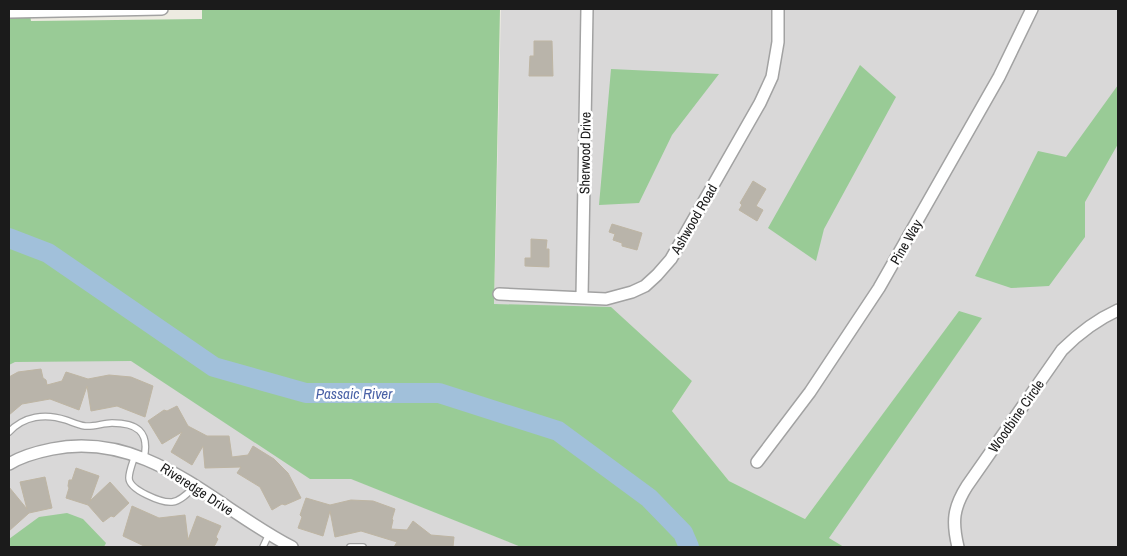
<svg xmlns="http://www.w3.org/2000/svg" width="1127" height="556" viewBox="0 0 1127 556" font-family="'Archivo Narrow',sans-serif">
  <rect width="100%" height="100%" fill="#edebe1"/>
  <path fill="#d9d8d8" d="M501,9H1118V547H844L828,538L981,319L959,312L805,519L729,481L672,411L692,381L494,305Z
    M130,360L350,478L522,547H9V364L14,361Z"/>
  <path fill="#99cb96" d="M9,9H29L31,21L202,19V9H500L494,304L611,307L692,381L672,411L729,481L805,519L959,311L982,318L829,538L844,547H521L351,479H310L131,361L15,362L9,365Z
    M860,65L896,97L824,229L816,261L768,228Z
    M611,69L719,74L672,135L639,203L599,205Z
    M1118,85V144L1085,202V237L1049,286L1011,288L975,276L1038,151L1066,157Z
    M67,513L83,519L106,543L104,547H9V539L39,517Z"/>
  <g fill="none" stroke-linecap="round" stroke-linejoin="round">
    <path stroke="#a1c0da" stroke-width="20" d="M9,238L48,253L214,367L306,393H439L558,431L649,498L683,533L689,547"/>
  </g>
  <path fill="#b9b4aa" stroke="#beb5a3" d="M534,41H552L553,76H529L530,56H534Z
    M753,181L766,189L756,206L763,210L757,221L739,210L742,205L740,203Z
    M612,224L642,233L637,250L622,246V243L613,240L615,234L609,232Z
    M531,239L547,240L546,249H549V267L525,266V258H531Z
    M41,369L43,378L46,380L47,385L62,381L66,372L88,379L109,375L131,377L153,386L145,417L117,406L91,411L87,386L79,410L50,399L22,404L9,415V377L18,372Z
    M177,406L188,426L207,436H229L232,457L248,455L253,446L274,459L288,473L301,498L285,505L282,504L272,510L260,487L237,473L241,467L205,468L203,446L192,465L171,452L182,432L162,444L148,421L164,410L167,411Z
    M76,468L99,476L90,501L110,482L129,503L114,517L111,516L103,522L88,505L66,498L69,488L68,486L69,480H72Z
    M45,477L52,508L29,513L9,531V487L27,509L20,482Z
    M306,498L330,505L351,500L373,501L395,509L392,519L393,520L391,529L407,530L413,521L431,535L454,537L453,547H394L397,542L361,531L335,537L330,511L323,536L298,528L302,517L300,515Z
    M132,506L159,518L185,515L188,540L197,516L221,526L216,537L218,539L215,545L212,547L144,546L123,536Z"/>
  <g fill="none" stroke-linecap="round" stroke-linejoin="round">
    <g stroke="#a2a2a2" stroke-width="8">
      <path id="lane" d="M9,432C24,416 45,413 66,420C72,422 78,425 85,426C94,427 103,423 112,423C136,423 150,431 144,458
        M135,455C133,462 129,471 129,478C129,490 162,503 172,502C181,501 189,492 195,486
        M263,547L269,534
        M350,547H363"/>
    </g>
    <g stroke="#a2a2a2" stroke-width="14">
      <path id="street" d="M9,12L162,9
        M499,294L606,299L632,292L645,286L657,275L671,259L760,103L772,77L778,42V9
        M582,297L587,9
        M757,462L810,392L879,288L999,77L1032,9
        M9,464C22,456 37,452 52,449C148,430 214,507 292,547
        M958,547C952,522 953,508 967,486L1062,350C1079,333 1096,320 1118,310"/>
    </g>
    <use href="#lane" stroke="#fff" stroke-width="5.5"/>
    <use href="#street" stroke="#fff" stroke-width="11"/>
  </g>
  <g text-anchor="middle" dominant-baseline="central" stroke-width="5" stroke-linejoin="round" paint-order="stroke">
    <g font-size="14" fill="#1b1b1b" stroke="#fff">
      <text transform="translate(585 153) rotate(-89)">Sherwood Drive</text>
      <text transform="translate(694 219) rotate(-60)">Ashwood Road</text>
      <text transform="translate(906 242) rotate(-60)">Pine Way</text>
      <text transform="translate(1016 416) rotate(-55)">Woodbine Circle</text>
      <text transform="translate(197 489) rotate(33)">Riveredge Drive</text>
    </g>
    <g font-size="15" font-style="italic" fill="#4b63a7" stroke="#fff">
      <text x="354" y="393">Passaic River</text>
    </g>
  </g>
  <rect width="1127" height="556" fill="none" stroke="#1b1b1b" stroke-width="20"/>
</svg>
